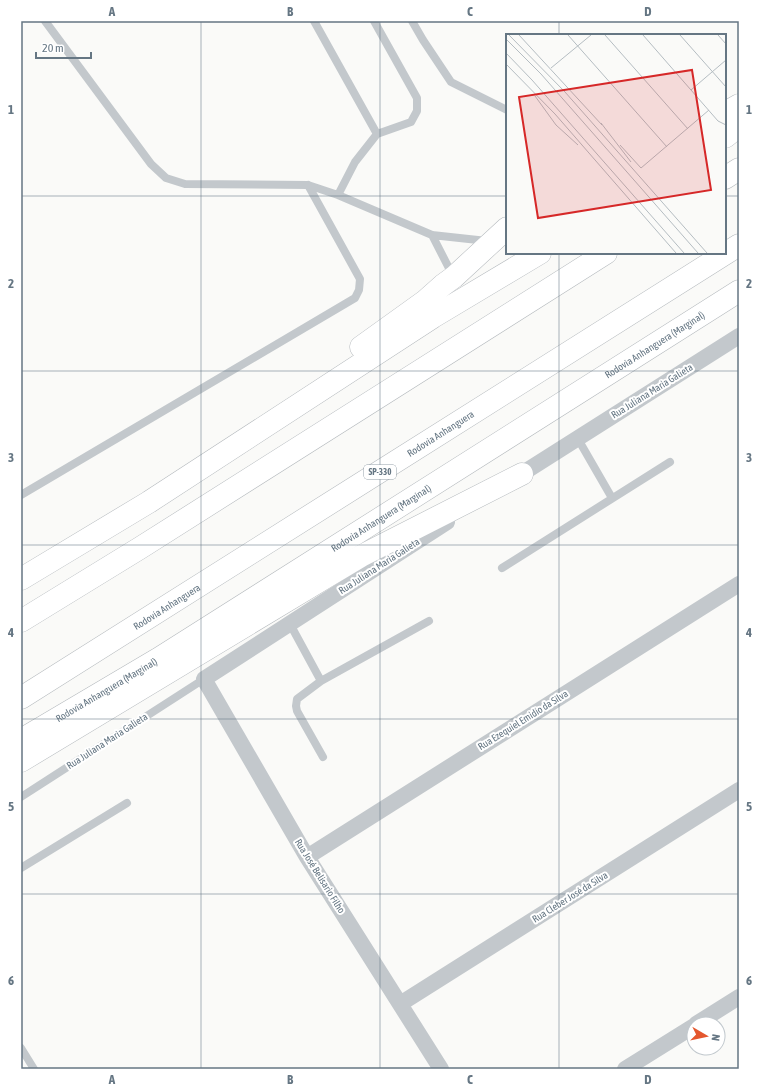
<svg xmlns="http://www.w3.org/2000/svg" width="760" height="1090" viewBox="0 0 760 1090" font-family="'Asap Condensed',sans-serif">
  <rect width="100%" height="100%" fill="#fafaf8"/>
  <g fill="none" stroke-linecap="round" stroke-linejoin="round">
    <g stroke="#b4b9bd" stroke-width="23">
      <g id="highway">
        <path d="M725,113L739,105"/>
        <path d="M725,137L739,126"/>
        <path d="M725,178L739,169"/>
        <path d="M361,347L425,301L443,285L454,277L507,228"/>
        <path d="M21,579L149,502L433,317L540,253"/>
        <path d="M21,621L140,548L606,253"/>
        <path id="s1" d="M21,698C261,548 499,395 739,245"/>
        <path id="s2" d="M21,740L158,659L739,291"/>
        <path d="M21,761L361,556L522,474"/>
      </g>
    </g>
    <path stroke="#c3c8cc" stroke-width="8" d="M45,21L151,164L166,178L185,184L308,185L338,195L432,235L487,241
      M314,21L377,134
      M412,21L423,40L451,82L507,110
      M338,195L355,162L377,134L411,122L417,111V98L374,21
      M432,235L453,276
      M578,439L612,498
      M21,495L355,298L359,290L360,279L308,185
      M502,568L670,462
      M290,624L321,681
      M323,757L297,711L296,706L297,699L321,681L429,621
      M21,797L204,679
      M21,868L127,803
      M21,1048L34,1069"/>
    <path stroke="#c3c8cc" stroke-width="16" d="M512,480L739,336
      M307,857L739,584
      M400,1004L739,790
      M696,1024L739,997
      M441,1069L307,857L204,679L447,522
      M625,1069L694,1026"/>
    <use href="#highway" stroke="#fff" stroke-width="22"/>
  </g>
  <path fill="none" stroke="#657683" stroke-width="1" stroke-opacity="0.55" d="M201,21V1069M380,21V1069M559,21V35M21,196H507M725,196H739M559,253V1069M21,371H739M21,545H739M21,719H739M21,894H739"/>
  <g text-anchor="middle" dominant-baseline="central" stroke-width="4" stroke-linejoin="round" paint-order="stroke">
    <rect fill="#fff" stroke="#939fa8" stroke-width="1" x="364" y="465" width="32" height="14" rx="3"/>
    <g font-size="9" font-weight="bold" fill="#657683">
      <text x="380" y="472">SP-330</text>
    </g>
    <g font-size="10" fill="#657683" stroke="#fff">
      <text stroke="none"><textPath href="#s2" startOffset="747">Rodovia Anhanguera (Marginal)</textPath></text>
      <text transform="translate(652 391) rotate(-32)">Rua Juliana Maria Galieta</text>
      <text stroke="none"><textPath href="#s1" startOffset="496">Rodovia Anhanguera</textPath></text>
      <text stroke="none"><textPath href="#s2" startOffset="423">Rodovia Anhanguera (Marginal)</textPath></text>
      <text transform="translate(379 566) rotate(-33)">Rua Juliana Maria Galieta</text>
      <text stroke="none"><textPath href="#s1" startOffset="172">Rodovia Anhanguera</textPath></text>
      <text stroke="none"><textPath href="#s2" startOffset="99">Rodovia Anhanguera (Marginal)</textPath></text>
      <text transform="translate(523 720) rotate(-32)">Rua Ezequiel Emidio da Silva</text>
      <text transform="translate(107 741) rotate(-33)">Rua Juliana Maria Galieta</text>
      <text transform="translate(320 876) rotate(58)">Rua José Belisario Filho</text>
      <text transform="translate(570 897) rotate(-32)">Rua Cleber José da Silva</text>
    </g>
  </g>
  <g transform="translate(506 34)">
    <rect width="220" height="220" fill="#fafaf8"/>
    <path fill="none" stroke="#b5bdc2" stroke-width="1" d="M3,1L59,58L201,219M13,1L96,91M62,1L161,113M99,1L182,95M137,1L212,87L220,91M174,1L220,53M212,1L220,10M0,5L35,40L192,219M0,19L26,46L178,219M0,30L49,80L170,219M45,34L85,1M185,56L220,26M29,62L50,91L72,111M95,89L125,128M114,111L135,134L203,76"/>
    <path fill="#d62828" fill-opacity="0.15" stroke="#d62828" stroke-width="2" d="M186,36L205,156L32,184L13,63Z"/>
    <rect width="220" height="220" fill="none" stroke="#657683" stroke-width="2"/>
  </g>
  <rect width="760" height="1090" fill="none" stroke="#ffffff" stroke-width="44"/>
  <g transform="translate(706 1036) rotate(99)"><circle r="19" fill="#ffffff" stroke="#c1c8cd"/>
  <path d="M0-3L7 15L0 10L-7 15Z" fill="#e4572e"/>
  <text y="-6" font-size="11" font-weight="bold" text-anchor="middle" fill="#657683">N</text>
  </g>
  <path d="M36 52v6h55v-6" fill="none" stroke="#657683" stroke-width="2"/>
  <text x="42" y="52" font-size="12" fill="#657683" stroke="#ffffff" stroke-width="3" paint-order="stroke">20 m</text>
  <rect x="22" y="22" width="716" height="1046" fill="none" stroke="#657683" stroke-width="1.5"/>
  <g font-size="13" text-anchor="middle" font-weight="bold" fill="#657683">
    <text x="112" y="16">A</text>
    <text x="290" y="16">B</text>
    <text x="470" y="16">C</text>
    <text x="648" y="16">D</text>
    <text x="11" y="114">1</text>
    <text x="749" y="114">1</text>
    <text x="11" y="288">2</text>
    <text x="749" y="288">2</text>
    <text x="11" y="462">3</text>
    <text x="749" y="462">3</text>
    <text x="11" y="637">4</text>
    <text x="749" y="637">4</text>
    <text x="11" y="811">5</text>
    <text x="749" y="811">5</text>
    <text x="11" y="985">6</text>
    <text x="749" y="985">6</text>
    <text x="112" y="1084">A</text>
    <text x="290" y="1084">B</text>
    <text x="470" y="1084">C</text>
    <text x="648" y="1084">D</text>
  </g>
</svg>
